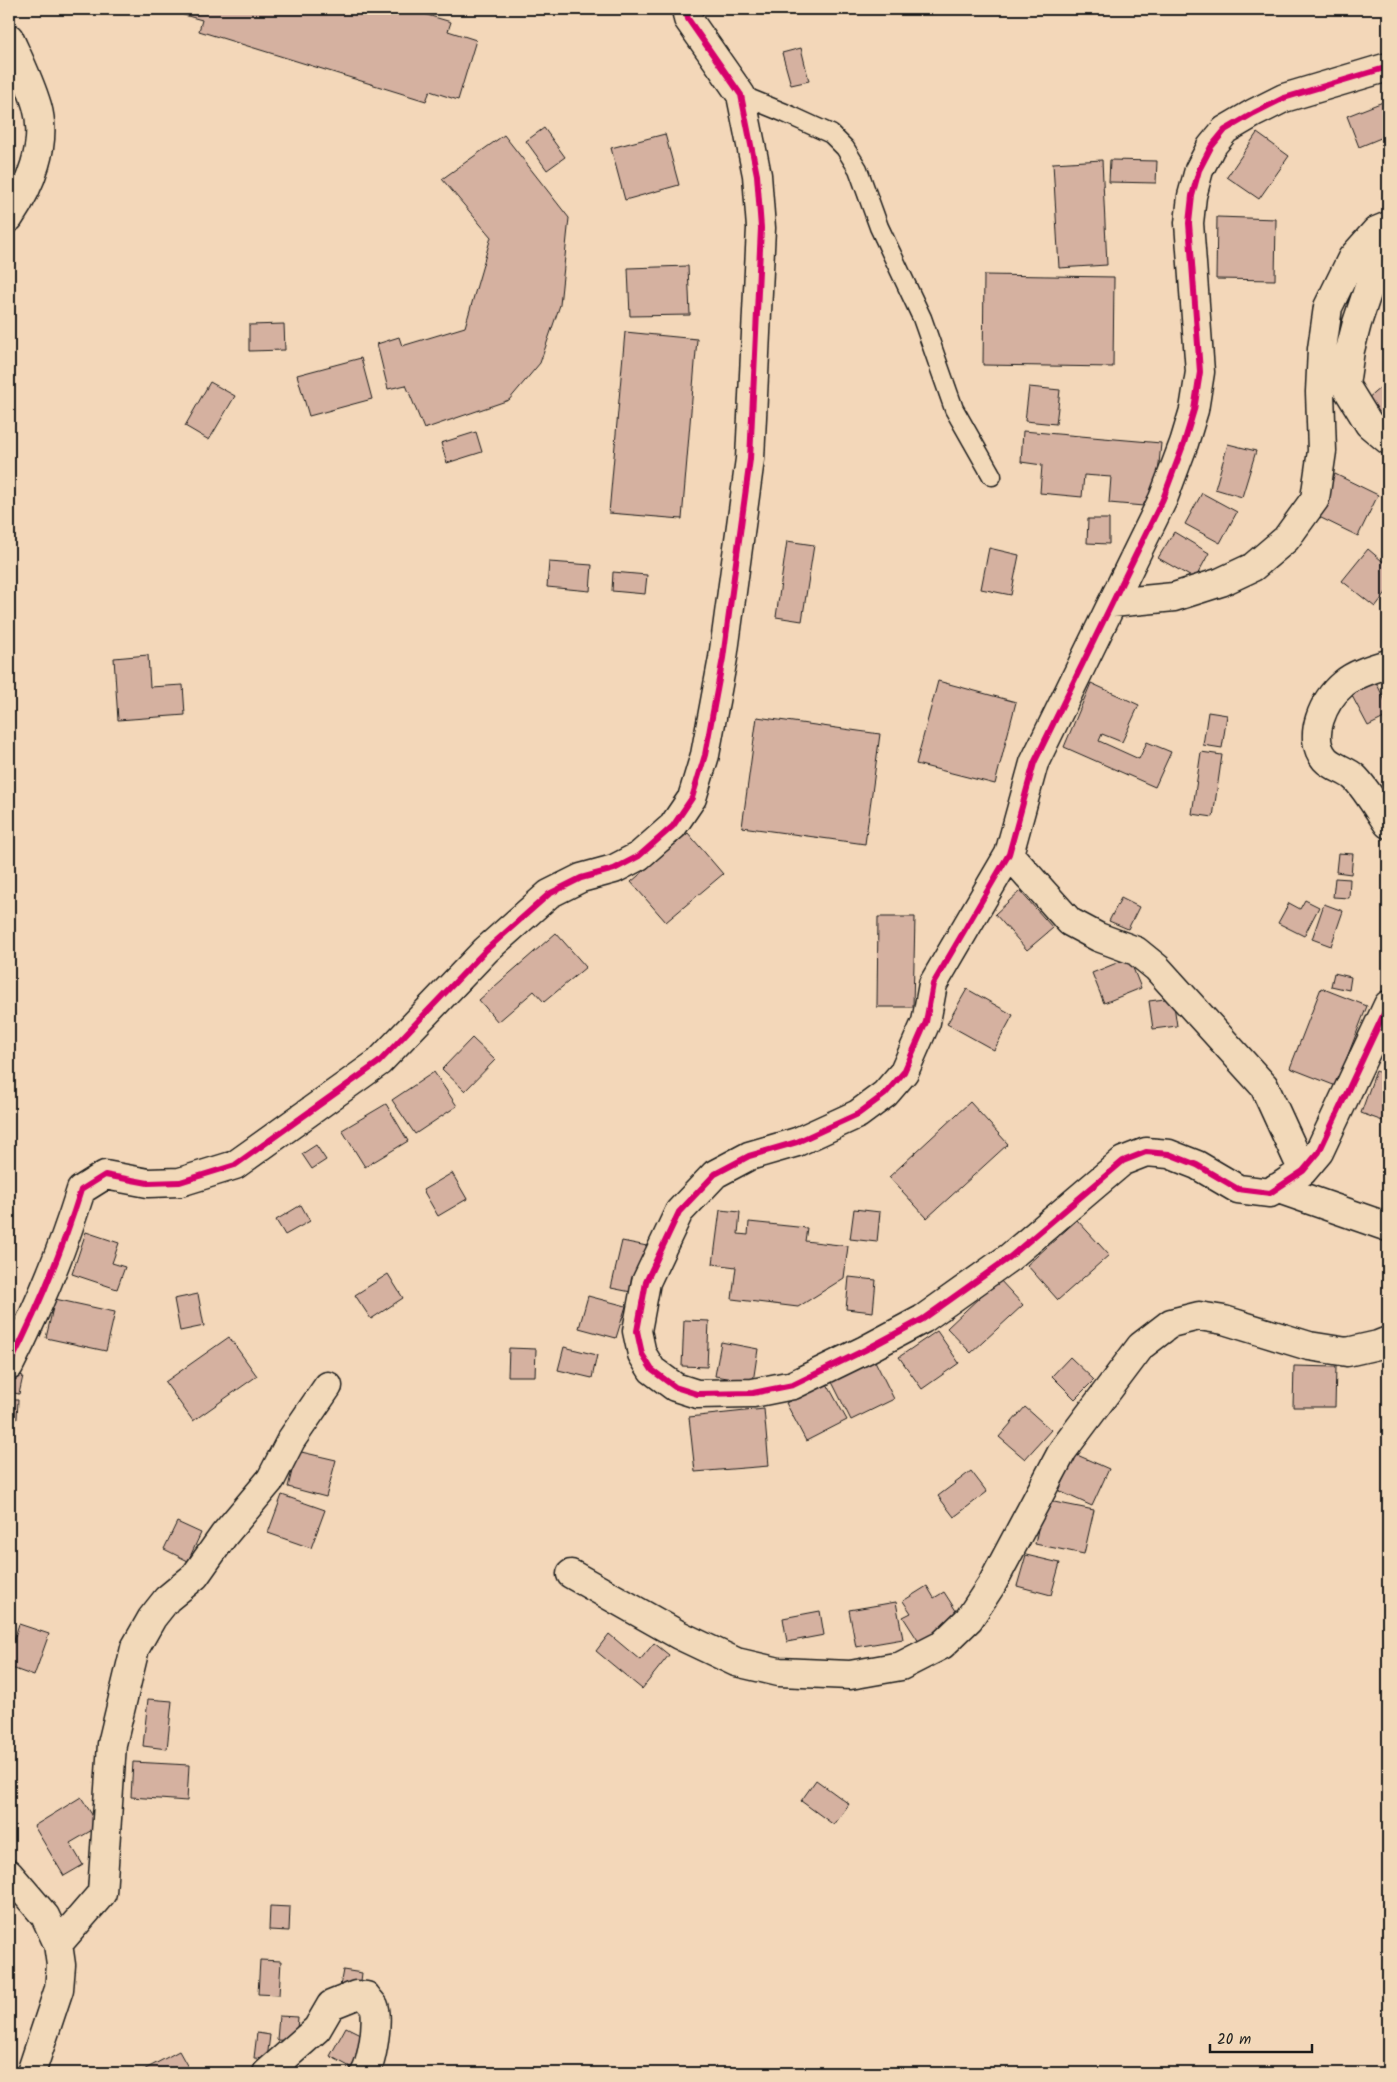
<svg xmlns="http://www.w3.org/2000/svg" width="1397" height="2082" viewBox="0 0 1397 2082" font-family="Kalam,sans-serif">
  <rect width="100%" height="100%" fill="#f3d7b9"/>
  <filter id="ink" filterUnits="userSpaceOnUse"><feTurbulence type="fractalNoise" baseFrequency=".02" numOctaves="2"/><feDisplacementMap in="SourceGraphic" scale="10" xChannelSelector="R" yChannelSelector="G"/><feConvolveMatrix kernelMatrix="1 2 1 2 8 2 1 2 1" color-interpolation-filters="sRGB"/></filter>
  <g filter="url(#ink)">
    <path fill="#d5b1a0" stroke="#1c1c1c" d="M178,9H407L451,22L448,31L476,40L458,100L430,91L426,101L199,31L202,20L177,13Z
      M801,48L809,81L791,85L782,53Z
      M1388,100V135L1359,147L1347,116Z
      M544,128L565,157L547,170L526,141Z
      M1257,133L1289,156L1259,199L1227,177Z
      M665,134L679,185L625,200L611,148Z
      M504,135L569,218L560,305L540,363L509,400L424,429L406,385L388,389L377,344L399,337L402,346L465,327L491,237L442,179Z
      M1102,160L1107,265L1059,268L1053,163Z
      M1110,160L1157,161L1156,183L1109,182Z
      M1217,217L1276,219L1275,280L1216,279Z
      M688,266L690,315L630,316L628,268Z
      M984,275L1114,277L1113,367L983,365Z
      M284,324L285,350L249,351V325Z
      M625,332L697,339L682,519L609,513Z
      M361,358L372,399L309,416L297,375Z
      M1388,381V417L1384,420L1367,399Z
      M210,382L235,396L209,440L185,426Z
      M1029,387L1060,390L1056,424L1025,421Z
      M1023,431L1161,443L1155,507L1109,503L1111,477L1084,475L1082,497L1040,493L1042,465L1021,462Z
      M476,432L482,452L447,463L441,443Z
      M1228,444L1256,451L1242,497L1215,489Z
      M1335,474L1378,495L1358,536L1315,515Z
      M1202,493L1237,512L1220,543L1185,524Z
      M1088,519H1109V544L1087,543Z
      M1174,532L1209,553L1195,579L1158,558Z
      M787,541L814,545L802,621L776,617Z
      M989,548L1019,555L1011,595L981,589Z
      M1368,549L1388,566V590L1375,607L1342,581Z
      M549,562L592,565L590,591L547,587Z
      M613,572L647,575L645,594L612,591Z
      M148,655L150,687L183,685L185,715L118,720L114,658Z
      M938,681L1016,702L995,784L916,764Z
      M1376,682L1388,707V716L1368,726L1351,694Z
      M1091,683L1139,705L1122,742L1102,734L1099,741L1139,759L1147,742L1171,752L1155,787L1064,747Z
      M1208,712L1227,715L1222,748L1203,745Z
      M757,717L880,734L865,844L742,827Z
      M1201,752L1222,755L1213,817L1192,814Z
      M688,833L723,874L666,922L631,882Z
      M1338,853L1353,854L1351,874L1336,872Z
      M1335,878L1350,879L1349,898L1333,897Z
      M1020,891L1053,928L1027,950L995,914Z
      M1121,898L1139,907L1128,929L1109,921Z
      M1305,900L1319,907L1304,936L1278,923L1289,903L1300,909Z
      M1324,904L1343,911L1331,946L1312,939Z
      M878,917H915L913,1007H877Z
      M556,933L586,967L544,1002L534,991L498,1022L479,1000Z
      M1129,958L1141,988L1104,1003L1092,973Z
      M1334,973L1351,977L1349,990L1331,986Z
      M1321,988L1367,1006L1336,1086L1290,1068Z
      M967,989L1013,1015L994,1050L947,1024Z
      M1173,998L1177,1026L1153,1029L1149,1001Z
      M472,1038L495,1060L465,1091L442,1069Z
      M1376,1071L1388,1076V1123L1361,1113Z
      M434,1072L457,1106L415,1134L392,1100Z
      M970,1102L1008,1144L927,1218L889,1177Z
      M386,1104L408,1141L365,1167L342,1130Z
      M316,1145L326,1160L312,1169L302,1154Z
      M452,1173L467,1199L438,1216L423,1190Z
      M301,1205L310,1221L285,1235L276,1220Z
      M854,1209L880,1212L877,1242L850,1239Z
      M720,1210L740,1212L738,1234L748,1235L749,1222L807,1228L805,1241L848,1246L844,1278L798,1307L732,1299L736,1267L713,1264Z
      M1077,1220L1109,1255L1058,1300L1027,1265Z
      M86,1232L119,1243L112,1263L125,1267L117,1289L72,1274Z
      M622,1241L647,1246L636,1293L611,1288Z
      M388,1274L403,1298L371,1319L355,1295Z
      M849,1277L876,1280L873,1312L846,1309Z
      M999,1279L1023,1305L971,1353L947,1328Z
      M198,1294L204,1326L180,1331L174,1299Z
      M588,1296L626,1306L616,1338L579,1328Z
      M55,1299L115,1312L106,1351L46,1338Z
      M684,1320L709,1321L707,1367L682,1366Z
      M937,1331L959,1363L922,1389L899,1357Z
      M229,1337L257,1376L193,1421L165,1382Z
      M721,1342L758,1349L753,1382L715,1376Z
      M564,1347L597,1355L592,1378L558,1370Z
      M509,1348L536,1349L535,1376H508Z
      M1070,1357L1094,1380L1075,1399L1052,1376Z
      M874,1359L894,1399L851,1420L831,1380Z
      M1294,1366L1336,1367L1335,1407H1293Z
      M13,1373L23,1376L19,1394L9,1392Z
      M826,1382L847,1420L806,1441L786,1403Z
      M9,1400H18L17,1419H9Z
      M1025,1407L1051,1430L1025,1459L999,1437Z
      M764,1409L769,1466L695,1472L689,1417Z
      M9,1429L14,1431L9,1450Z
      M297,1451L336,1460L326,1497L288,1487Z
      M1075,1454L1109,1469L1092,1506L1059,1491Z
      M971,1471L987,1492L954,1517L938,1496Z
      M282,1495L325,1510L311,1548L268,1533Z
      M1044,1500L1094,1510L1084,1554L1035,1544Z
      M177,1522L201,1533L188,1561L164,1549Z
      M1026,1555L1060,1563L1051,1595L1017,1586Z
      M927,1586L934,1598L944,1592L960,1617L919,1642L903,1617L911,1613L903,1601Z
      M896,1602L903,1639L856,1647L849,1610Z
      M820,1611L824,1635L787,1642L783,1618Z
      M19,1624L49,1634L34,1676L9,1667V1655Z
      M609,1634L640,1660L654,1643L669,1655L642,1689L596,1651Z
      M148,1699L172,1701L167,1749L143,1746Z
      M133,1762L189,1765L187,1801L131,1797Z
      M816,1780L849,1804L834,1825L801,1801Z
      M81,1797L99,1826L70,1843L83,1865L64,1876L34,1826Z
      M270,1906L290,1907L289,1931L269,1930Z
      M260,1960L281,1961L279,1995L258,1994Z
      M343,1970L362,1973L360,1989L340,1986Z
      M279,2016L298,2017L296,2041L277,2040Z
      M346,2027L370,2039L354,2069L330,2056Z
      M257,2033L270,2035L267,2059L254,2058Z
      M179,2051L189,2069L181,2073H138Z"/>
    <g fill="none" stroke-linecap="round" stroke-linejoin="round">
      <g stroke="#1c1c1c" stroke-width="21">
        <path id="lane" d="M741,95L785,113L831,134L845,148L858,169L879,227L922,318L954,409L992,476"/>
      </g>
      <g stroke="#1c1c1c" stroke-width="31">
        <path id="street" d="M9,38C19,60 30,82 37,106C48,144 30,187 9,218
          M1388,67L1284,98L1254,113L1225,130L1211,147L1199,170L1192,196L1189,223L1200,372L1194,410L1184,443L1163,499L1034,763L1009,854L933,984L926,1022L904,1072L885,1094L858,1114L797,1142L749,1156L715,1174L679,1212L646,1282L637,1331L642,1354L652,1370L675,1387L697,1394L753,1393L793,1385L865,1350L923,1319L1010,1257L1123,1161L1146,1152L1169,1154L1197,1165L1238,1189L1270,1193L1303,1171L1319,1152L1388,1005
          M1388,230L1357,323L1350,350L1345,385L1369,424L1388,440
          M1112,603L1174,597L1221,582L1253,567L1286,539L1315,499L1322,451L1320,392L1322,349L1328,307L1352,258L1376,231L1388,226
          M1388,664C1374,668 1354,674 1343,684C1324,700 1306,737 1325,759C1332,767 1346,770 1354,777C1365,787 1379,811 1388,824
          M1009,854L1070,922L1098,937L1136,951L1157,968L1264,1086L1303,1171
          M1276,1188L1388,1227
          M9,1366C38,1309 62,1251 81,1190L105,1175L148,1183L180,1182L235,1165L379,1062L486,950L549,894L581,878L614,869L639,856L673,826L692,798L705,755L723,658L750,459L761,228L757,175L741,95L688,19L686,9
          M571,1574L679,1635L736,1662L779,1672L850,1675L901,1666L942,1645L969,1619L992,1584L1063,1450L1141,1346L1171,1323L1199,1316L1224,1320L1309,1346L1347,1352L1378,1345L1388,1341
          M9,1874L45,1916L58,1944L61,1965L59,1989L31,2073
          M58,1944L102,1893L112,1744L135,1648L152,1618L167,1599L195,1576L224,1535L271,1479L291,1440L328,1386
          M267,2073L317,2029L331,2005L356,1995L366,1996C368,1999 372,2003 374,2006C379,2018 372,2063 365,2073"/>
      </g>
      <use href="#lane" stroke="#f2d9b9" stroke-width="18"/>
      <use href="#street" stroke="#f2d9b9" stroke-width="28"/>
      <g stroke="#f2d9b9" stroke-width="9">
        <path id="cycleway" d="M1388,67L1284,98L1254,113L1225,130L1211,147L1199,170L1192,196L1189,223L1200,372L1194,410L1184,443L1163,499L1034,763L1009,854L933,984L926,1022L904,1072L885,1094L858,1114L797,1142L749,1156L715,1174L679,1212L646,1282L637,1331L642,1354L652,1370L675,1387L697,1394L753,1393L793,1385L865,1350L923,1319L1010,1257L1123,1161L1146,1152L1169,1154L1197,1165L1238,1189L1270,1193L1303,1171L1319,1152L1388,1005
          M9,1366C38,1309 62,1251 81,1190L105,1175L148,1183L180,1182L235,1165L379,1062L486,950L549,894L581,878L614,869L639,856L673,826L692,798L705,755L723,658L750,459L761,228L757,175L741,95L688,19L686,9"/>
      </g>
      <use href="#cycleway" stroke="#d6006c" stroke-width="6"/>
    </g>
  </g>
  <rect width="1397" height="2082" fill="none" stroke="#f2d9b9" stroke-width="30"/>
  <rect x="15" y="15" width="1367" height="2052" fill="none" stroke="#1c1c1c" stroke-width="2" filter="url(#ink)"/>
  <path d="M1210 2044v8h102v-8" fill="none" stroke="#1c1c1c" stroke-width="2.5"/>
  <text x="1217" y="2044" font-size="15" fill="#1c1c1c" stroke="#f2d9b9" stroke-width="4" paint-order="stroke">20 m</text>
</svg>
